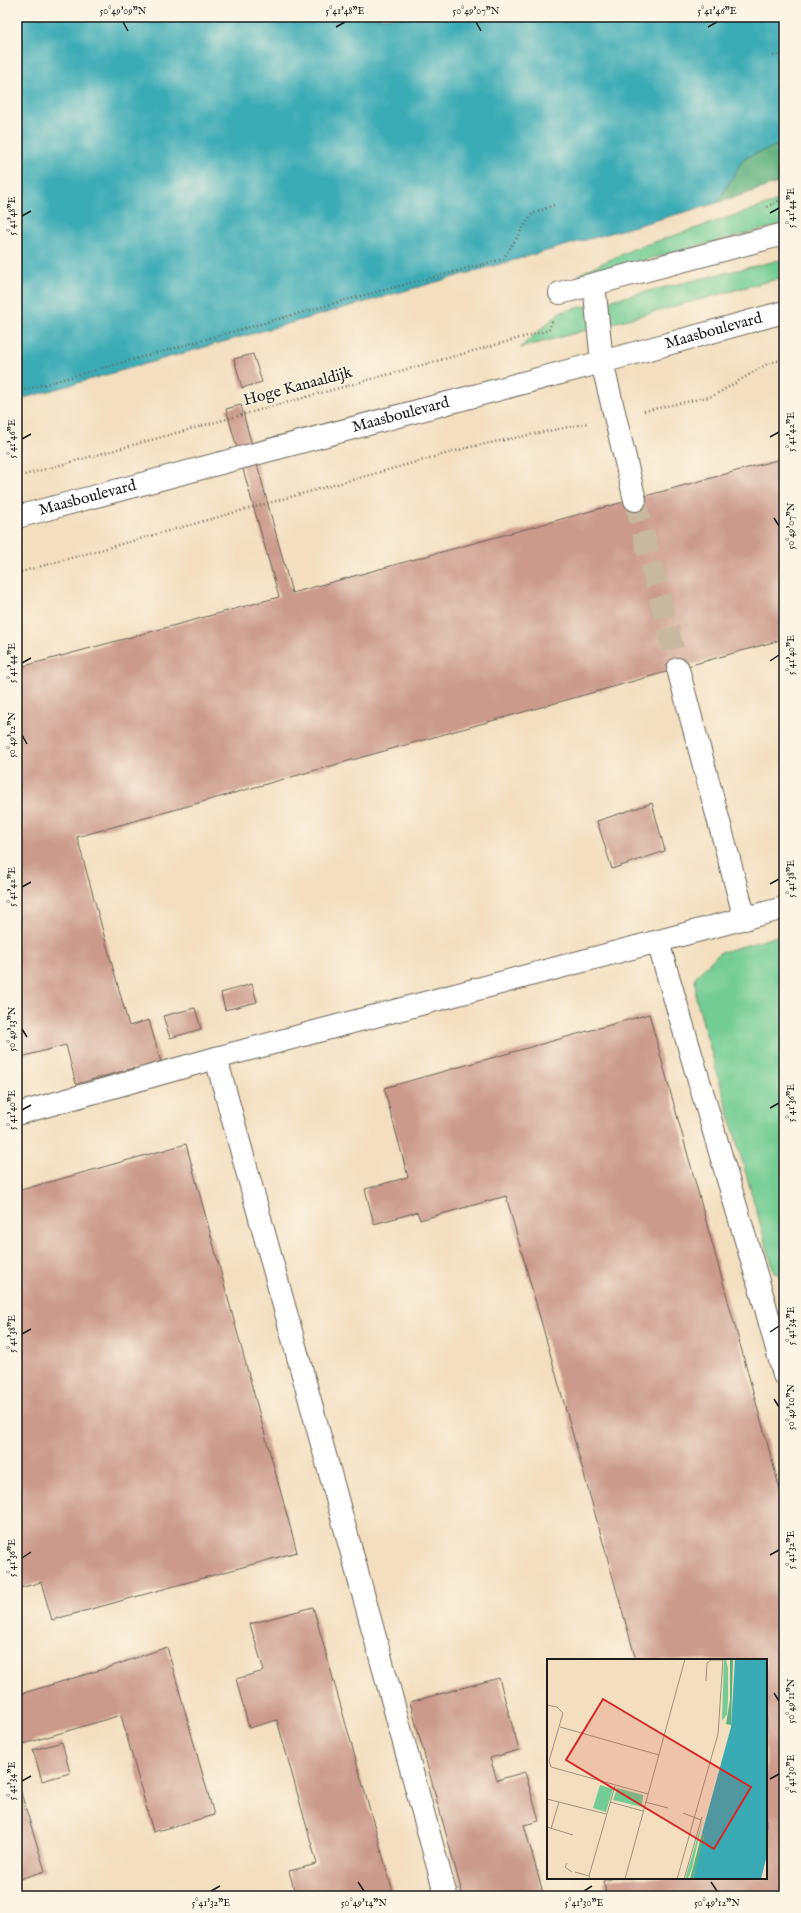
<svg xmlns="http://www.w3.org/2000/svg" width="801" height="1913" viewBox="0 0 801 1913" font-family="'IM FELL English',serif">
  <rect width="100%" height="100%" fill="#fcf5e5"/>
  <filter id="ink" filterUnits="userSpaceOnUse"><feTurbulence type="fractalNoise" baseFrequency=".025" numOctaves="2"/><feDisplacementMap in="SourceGraphic" scale="8" xChannelSelector="R" yChannelSelector="G"/><feConvolveMatrix kernelMatrix="1 2 1 2 8 2 1 2 1" color-interpolation-filters="sRGB"/></filter>
  <filter id="wash" filterUnits="userSpaceOnUse"><feTurbulence type="fractalNoise" baseFrequency=".012" numOctaves="4" result="noise"/><feDisplacementMap in="SourceGraphic" scale="16" xChannelSelector="R" yChannelSelector="G"/><feGaussianBlur stdDeviation="0.9" result="paint"/><feColorMatrix in="noise" values="0 0 0 0 0 0 0 0 0 0 0 0 0 0 0 0 0 1.4 0 .05"/><feComposite in="paint" operator="in"/></filter>
  <g filter="url(#wash)">
    <rect width="100%" height="100%" fill="#f3dfc0"/>
    <path fill="#72cc93" stroke="#477458" d="M784,199V224L575,278L583,272L633,249Z
      M784,259V277L520,348L560,312Z
      M784,934V1278L774,1272L696,999L695,977L719,953Z"/>
    <path fill="#5db07d" stroke="#3c664c" d="M784,143V181L717,203L744,158Z"/>
    <path fill="#3aabb5" stroke="#2b6468" d="M17,17H784V143L744,158L717,203L17,400Z"/>
    <g id="blocks">
      <path fill="#cb9a8a" d="M253,354L262,382L242,388L234,359Z
        M241,405L292,593L784,458V639L77,837L129,1026L149,1020L162,1066L136,1073L134,1068L76,1084L66,1045L17,1058V668L279,597L226,409Z
        M652,803L665,851L612,869L597,821Z
        M252,984L257,1002L225,1010L221,993Z
        M195,1008L201,1029L170,1038L163,1016Z
        M649,1014L784,1504V1896H607L603,1881L615,1878H766V1660H636L506,1196L420,1220L417,1212L374,1224L365,1189L408,1177L384,1088Z
        M186,1144L297,1552L52,1620L41,1582L17,1589V1191Z
        M313,1607L394,1896H296L289,1871L317,1864L277,1720L249,1728L236,1679L264,1671L250,1624Z
        M167,1647L214,1815L153,1832L121,1715L17,1746V1695L107,1668Z
        M499,1678L519,1750L490,1758L497,1780L525,1772L539,1821L524,1825L544,1896H463L410,1702Z
        M62,1742L70,1773L42,1781L33,1750Z
        M17,1780L45,1871L17,1880Z"/>
    </g>
  </g>
  <g filter="url(#ink)">
    <use href="#blocks" fill-opacity="0" stroke="#676055" stroke-width="1"/>
    <g fill="none" stroke-linecap="round" stroke-linejoin="round">
      <path stroke="#c8b89f" stroke-width="22" stroke-dasharray="22 11" stroke-linecap="butt" d="M635,500L678,669"/>
      <g stroke="#676055" stroke-width="24">
        <g id="minor">
          <path d="M594,284L602,362L635,500"/>
          <path d="M560,293L784,234"/>
          <path id="s1" d="M17,517L602,362L784,312"/>
          <path d="M678,669L745,919"/>
          <path d="M658,942L765,1305L784,1375"/>
          <path d="M216,1058L446,1896"/>
          <path d="M17,1114L216,1058L784,908"/>
        </g>
      </g>
      <path stroke="#676055" stroke-width="2.5" stroke-dasharray="1 3" stroke-linecap="butt" d="M773,56L784,53
        M767,207L784,198
        M17,392L350,299L503,259L532,214L554,205
        M644,411L713,396L767,364L784,359
        M17,477L549,330L553,319
        M17,573L470,447L588,423"/>
      <use href="#minor" stroke="#fff" stroke-width="22"/>
    </g>
  </g>
  <path fill="none" stroke="#1c1c1c" stroke-width="1.5" d="M123,22L128,31M476,22L481,31M336,27L345,22M708,27L717,22M770,213L779,208M22,216L31,211M770,437L779,432M22,439L31,434M774,518L779,526M770,661L779,655M22,663L31,658M22,735L27,744M770,884L779,879M22,887L31,882M22,1029L27,1037M770,1108L779,1103M22,1110L31,1105M770,1332L779,1326M22,1334L31,1329M774,1399L779,1407M770,1555L779,1550M22,1558L31,1552M774,1693L779,1701M770,1779L779,1774M22,1781L31,1776M358,1882L364,1891M711,1882L717,1891M211,1891L220,1886M584,1891L592,1886"/>
  <g text-anchor="middle" dominant-baseline="central" stroke-width="3" stroke-linejoin="round" paint-order="stroke">
    <g font-size="16" fill="#1c1c1c" stroke="#fcf5e5">
      <text stroke="none"><textPath href="#s1" startOffset="721">Maasboulevard</textPath></text>
      <text transform="translate(298 387) rotate(-15)">Hoge Kanaaldijk</text>
      <text stroke="none"><textPath href="#s1" startOffset="397">Maasboulevard</textPath></text>
      <text stroke="none"><textPath href="#s1" startOffset="73">Maasboulevard</textPath></text>
    </g>
  </g>
  <g transform="translate(547 1659)">
    <rect width="220" height="220" fill="#f3dfc0"/>
    <path d="M177,0H179L181,10V41L180,55L175,62ZM53,126L66,130L59,153L46,149ZM70,129L96,136L95,148L66,141ZM156,160L145,209L141,220H138Z" fill="#72cc93"/>
    <path d="M183,0H186L184,66L179,65L183,41ZM155,174L157,178L154,192L146,220H143Z" fill="#5db07d"/>
    <path d="M188,0H220V196L214,220H146L157,178L155,174L184,68Z" fill="#3aabb5"/>
    <path fill="none" stroke="#9d917e" stroke-width="1" d="M163,1H176M159,22L160,4L164,1M0,46L10,48L16,54L2,102L4,108L101,135M13,68L112,96M0,140L59,155M63,143L96,152M98,143L121,149M136,154L154,161M0,168L26,176M4,170L12,143M20,204L18,208L25,213M28,213L42,217M44,220L42,217L68,127M78,220L138,0M130,220L171,75L176,0M137,220L155,158"/>
    <path fill="#d62828" fill-opacity="0.15" stroke="#d62828" stroke-width="2" d="M56,40L204,128L167,190L19,101Z"/>
    <rect width="220" height="220" fill="none" stroke="#1c1c1c" stroke-width="2"/>
  </g>
  <rect width="801" height="1913" fill="none" stroke="#fcf5e5" stroke-width="44"/>
  <rect x="22" y="22" width="757" height="1869" fill="none" stroke="#1c1c1c" stroke-width="1.5"/>
  <g font-size="10" text-anchor="middle" fill="#1c1c1c">
    <text x="123" y="14">50°49'09"N</text>
    <text x="345" y="14">5°41'48"E</text>
    <text x="476" y="14">50°49'07"N</text>
    <text x="717" y="14">5°41'46"E</text>
    <text transform="translate(790 208) rotate(-90)" y="4">5°41'44"E</text>
    <text transform="translate(11 216) rotate(-90)" y="4">5°41'48"E</text>
    <text transform="translate(790 432) rotate(-90)" y="4">5°41'42"E</text>
    <text transform="translate(11 439) rotate(-90)" y="4">5°41'46"E</text>
    <text transform="translate(790 526) rotate(-90)" y="4">50°49'07"N</text>
    <text transform="translate(790 655) rotate(-90)" y="4">5°41'40"E</text>
    <text transform="translate(11 663) rotate(-90)" y="4">5°41'44"E</text>
    <text transform="translate(11 735) rotate(-90)" y="4">50°49'12"N</text>
    <text transform="translate(790 879) rotate(-90)" y="4">5°41'38"E</text>
    <text transform="translate(11 887) rotate(-90)" y="4">5°41'42"E</text>
    <text transform="translate(11 1029) rotate(-90)" y="4">50°49'13"N</text>
    <text transform="translate(790 1103) rotate(-90)" y="4">5°41'36"E</text>
    <text transform="translate(11 1110) rotate(-90)" y="4">5°41'40"E</text>
    <text transform="translate(790 1326) rotate(-90)" y="4">5°41'34"E</text>
    <text transform="translate(11 1334) rotate(-90)" y="4">5°41'38"E</text>
    <text transform="translate(790 1407) rotate(-90)" y="4">50°49'10"N</text>
    <text transform="translate(790 1550) rotate(-90)" y="4">5°41'32"E</text>
    <text transform="translate(11 1558) rotate(-90)" y="4">5°41'36"E</text>
    <text transform="translate(790 1701) rotate(-90)" y="4">50°49'11"N</text>
    <text transform="translate(790 1774) rotate(-90)" y="4">5°41'30"E</text>
    <text transform="translate(11 1781) rotate(-90)" y="4">5°41'34"E</text>
    <text x="211" y="1906">5°41'32"E</text>
    <text x="364" y="1906">50°49'14"N</text>
    <text x="584" y="1906">5°41'30"E</text>
    <text x="717" y="1906">50°49'12"N</text>
  </g>
</svg>
